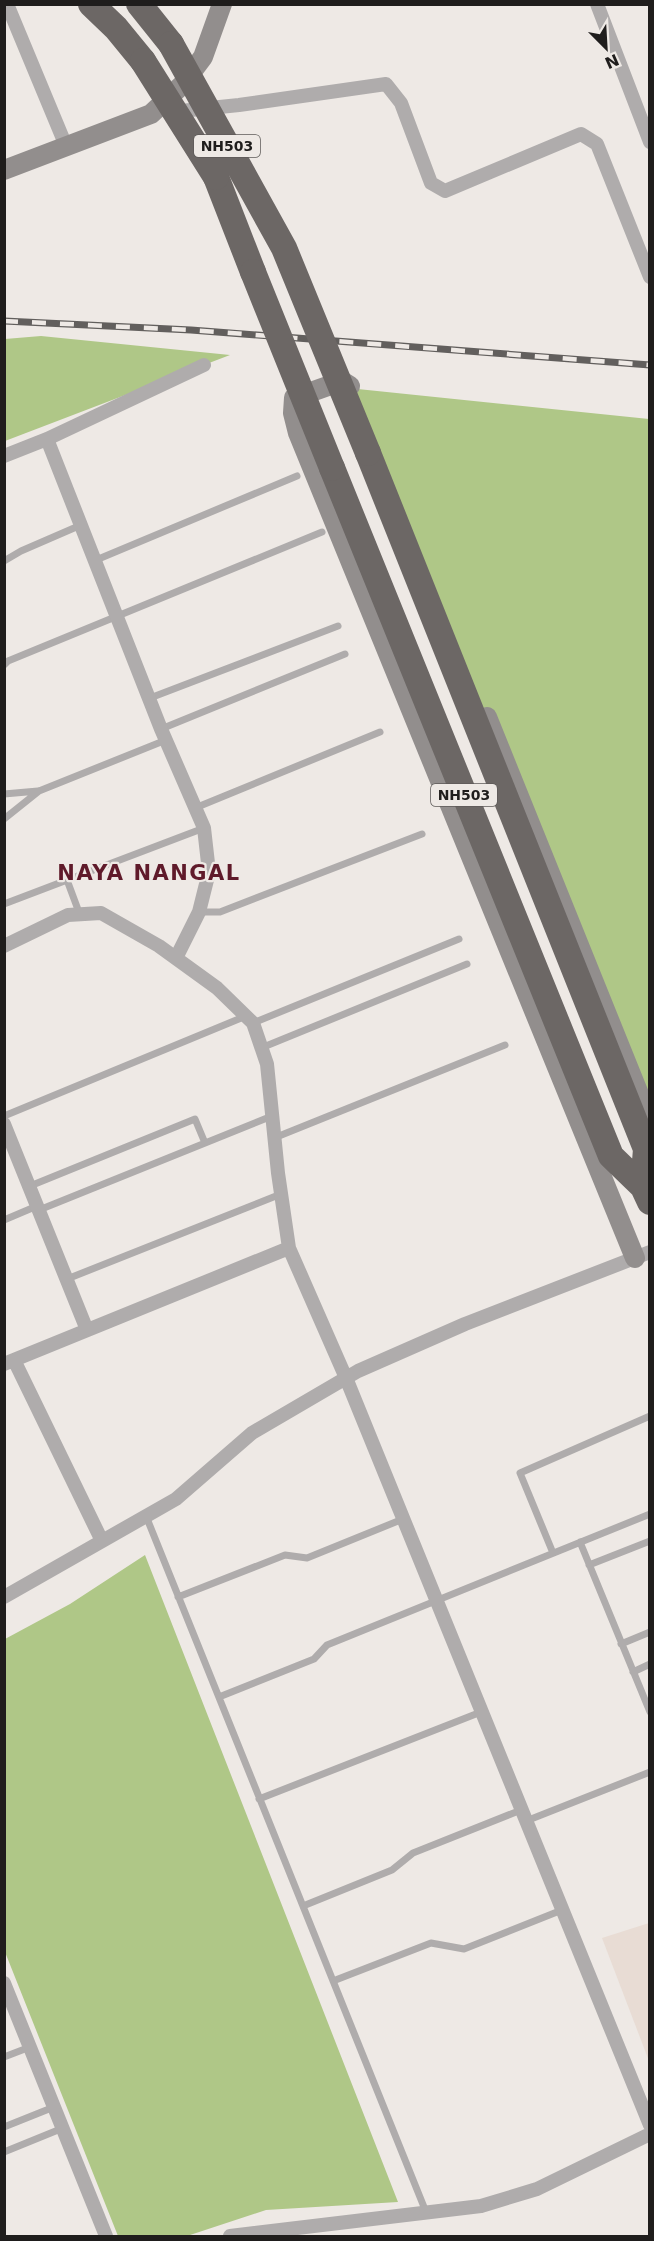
<svg xmlns="http://www.w3.org/2000/svg" width="654" height="2241" viewBox="0 0 654 2241" font-family="'DejaVu Sans',sans-serif">
  <rect width="100%" height="100%" fill="#eee9e5"/>
  <path fill="#e8dcd4" d="M649,1923H650L649,2061L602,1938Z"/>
  <path fill="#afc787" d="M41,336L230,355L5,441V339Z
    M348,388L649,419V1104Z
    M145,1555L398,2202L266,2210L187,2236H118L5,1952V1639L70,1604Z"/>
  <g fill="none" stroke-linecap="round" stroke-linejoin="round">
    <path stroke="#afacac" stroke-width="7" d="M96,560L297,476
      M4,561L21,551L81,525
      M4,665L8,661L322,532
      M150,698L338,626
      M161,729L345,654
      M4,794L38,791
      M195,808L380,732
      M4,819L39,791L166,740
      M67,880L80,915
      M4,904L204,828
      M199,912H220L422,834
      M253,1023L459,939
      M261,1048L467,964
      M4,1116L246,1016
      M274,1138L505,1045
      M30,1186L195,1119L205,1143
      M39,1210L272,1116
      M4,1220L37,1206
      M67,1279L281,1194
      M146,1516L426,2212
      M580,1542L650,1712
      M553,1553L520,1473L650,1416
      M589,1565L650,1541
      M178,1597L285,1555L307,1558L403,1519
      M621,1644L650,1632
      M633,1672L650,1664
      M219,1697L314,1659L327,1645L650,1514
      M259,1799L481,1712
      M526,1821L650,1772
      M303,1906L392,1870L413,1853L521,1810
      M333,1981L431,1943L464,1949L562,1910
      M4,2057L30,2047
      M4,2127L54,2107
      M4,2152L63,2128"/>
    <path stroke="#afacac" stroke-width="14" d="M7,4L66,146
      M597,4L650,142
      M171,112L239,105L386,84L401,103L431,183L445,191L581,134L597,144L650,277
      M47,439L161,729L204,828L209,872L199,912L176,958
      M4,456L47,439L204,365
      M4,946L68,915L101,913L159,946L217,988L253,1023L267,1064L278,1173L289,1248L346,1378L650,2125
      M4,1124L87,1330
      M14,1360L102,1541
      M4,1364L289,1248
      M4,1597L176,1499L252,1433L358,1371L465,1324L650,1252
      M4,1983L106,2236
      M230,2236L481,2206L537,2189L650,2134"/>
    <path stroke="#928e8d" stroke-width="20" d="M4,170L151,114L182,85L203,57L222,4
      M350,386L342,381L294,398L293,413L298,433L635,1258
      M487,717L643,1104L642,1131"/>
    <path stroke="#6c6765" stroke-width="26" d="M91,4L116,28L143,61
      M139,4L171,44
      M216,177L253,272
      M368,453L646,1149L643,1187
      M332,468L611,1156L643,1187L650,1202"/>
    <g stroke="#625f5d" stroke-width="7">
      <path id="rail" d="M4,321L191,330L650,365"/>
    </g>
    <use href="#rail" stroke="#eee9e5" stroke-width="4.5" stroke-dasharray="14" stroke-linecap="butt"/>
    <path stroke="#6c6765" stroke-width="26" d="M171,44L284,248L368,453
      M143,61L216,177
      M253,272L332,468"/>
  </g>
  <g text-anchor="middle" dominant-baseline="central" stroke-width="4.5" stroke-linejoin="round" paint-order="stroke">
    <g fill="#eee9e5" stroke="#5d5a58" stroke-width="1.5">
      <rect x="194" y="135" width="66" height="22" rx="4.5"/>
      <rect x="431" y="784" width="66" height="22" rx="4.5"/>
    </g>
    <g font-size="14" font-weight="bold" fill="#1f1d1c">
      <text x="227" y="146">NH503</text>
      <text x="464" y="795">NH503</text>
    </g>
    <g font-size="21" font-weight="bold" letter-spacing="1.5" fill="#5f1a2a" stroke="#eee9e5">
      <text x="149" y="873">NAYA NANGAL</text>
    </g>
  </g>
  <rect width="654" height="2241" fill="none" stroke="#1f1d1c" stroke-width="12"/>
  <g transform="translate(606 48) rotate(156)" stroke="#eee9e5" stroke-width="4.5" paint-order="stroke">
  <path d="M0-4.5L10 22L0 15L-10 22Z" fill="#1f1d1c"/>
  <text y="-9" font-size="16" font-weight="bold" text-anchor="middle" fill="#1f1d1c">N</text>
  </g>
</svg>
